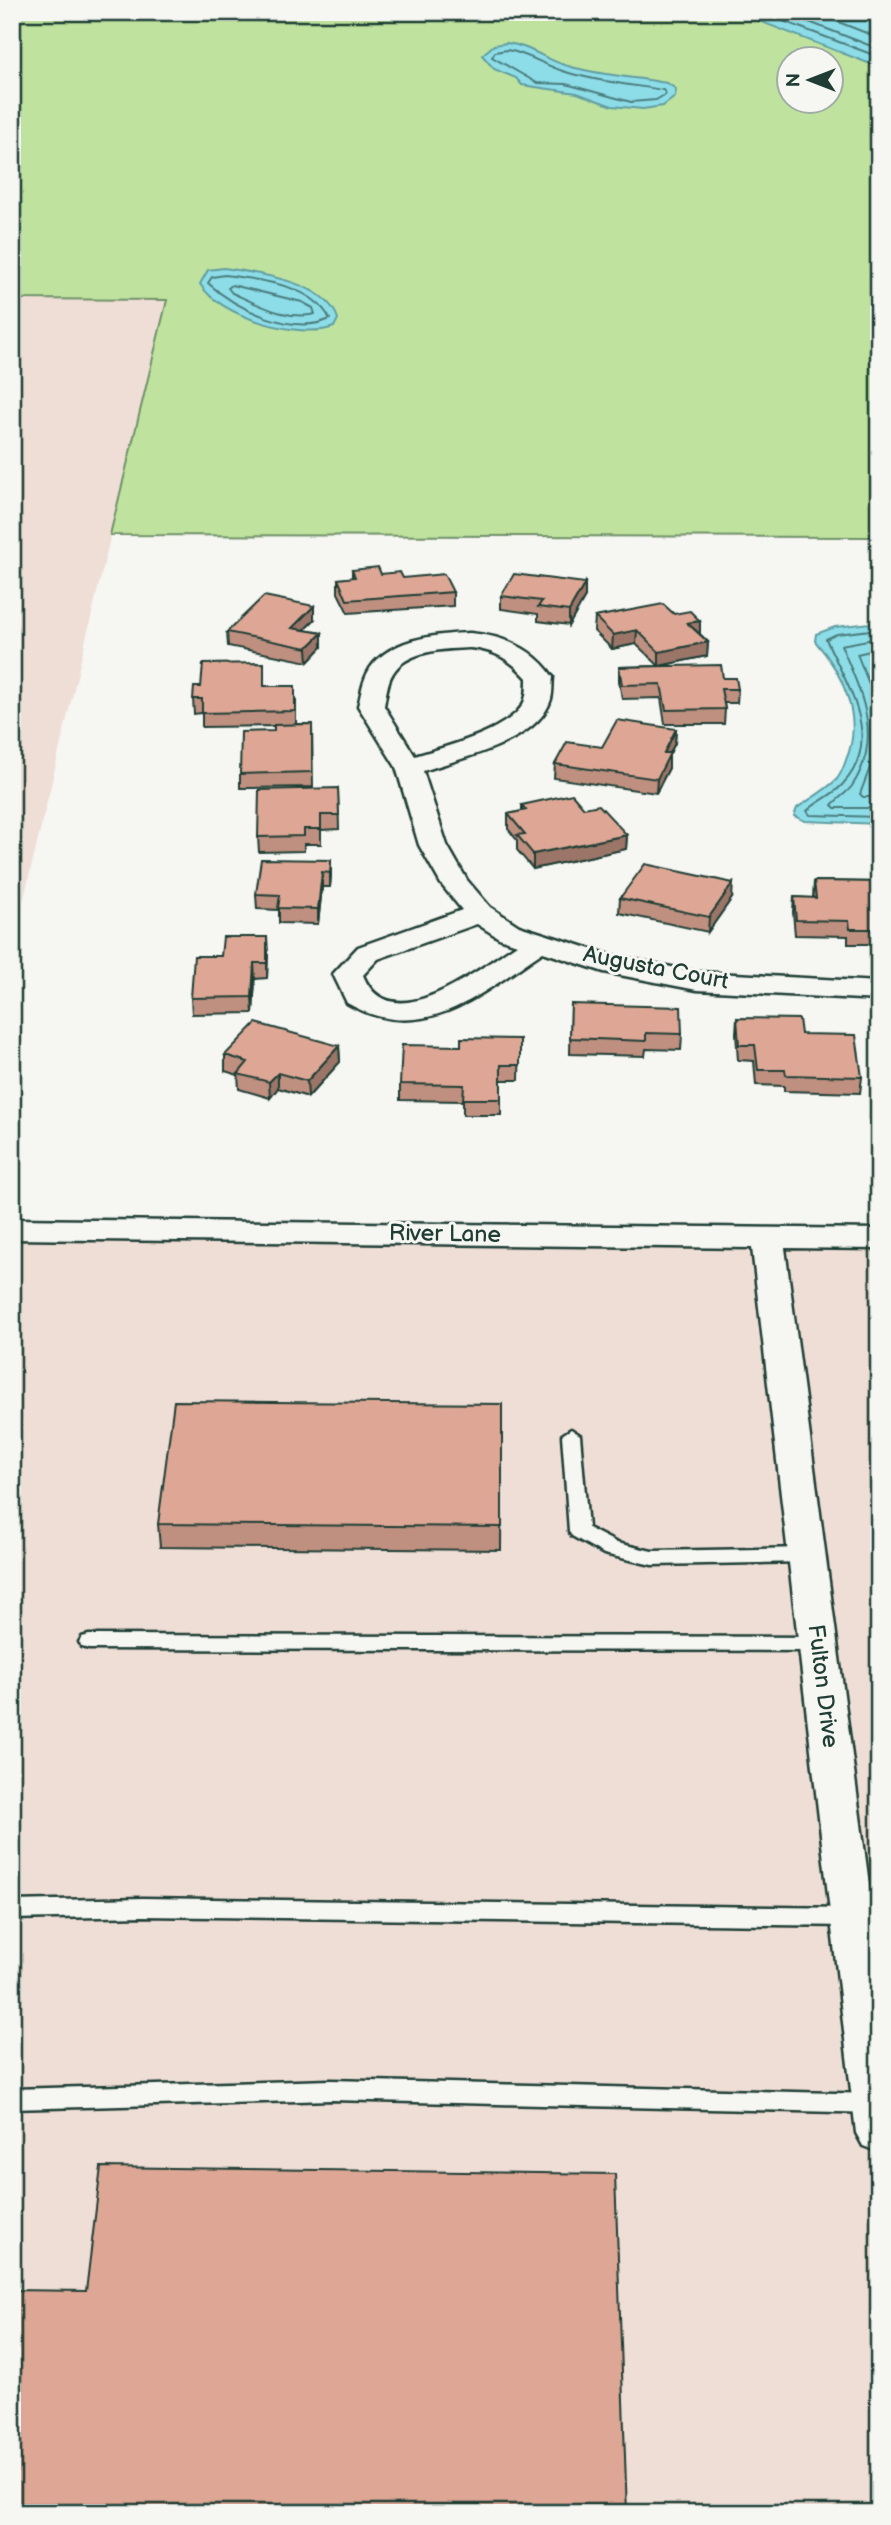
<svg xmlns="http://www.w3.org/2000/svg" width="891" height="2525" viewBox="0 0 891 2525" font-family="'Balsamiq Sans',sans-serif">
  <rect width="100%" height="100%" fill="#f6f6f2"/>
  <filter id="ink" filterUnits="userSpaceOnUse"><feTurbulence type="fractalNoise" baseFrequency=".0143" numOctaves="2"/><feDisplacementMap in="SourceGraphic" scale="14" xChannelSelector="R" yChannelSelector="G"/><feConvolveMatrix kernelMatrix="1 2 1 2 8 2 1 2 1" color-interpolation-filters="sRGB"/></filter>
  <g filter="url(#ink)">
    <path fill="#efded6" d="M12,299L167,300L12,948Z
      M12,1229L879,1239V2513H12Z"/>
    <path fill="#bfe39e" stroke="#6f9069" stroke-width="2" fill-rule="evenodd" d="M12,12H879V537L110,535L167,300L12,299ZM790,60H832V102H790Z"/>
    <path fill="#8ddde9" stroke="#619da1" stroke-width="2" d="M736,12H879V64L868,63Z
      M507,43C530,46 546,60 568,66C598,75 635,77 667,83L676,89L675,97L663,106L643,109L612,106L577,93L522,85L516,78L494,69L482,55L494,45Z
      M224,268C258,273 327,282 338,319L334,327C300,340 219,316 200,284L208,270Z
      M879,622V824L805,821L794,816L797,808C810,799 826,790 837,779C841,774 844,766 846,760C864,719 843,673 815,641L816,634L835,627Z"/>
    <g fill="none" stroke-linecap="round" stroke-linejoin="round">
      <path stroke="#4b7d7c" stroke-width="2" d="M759,12L879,57
        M783,12L879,49
        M813,12L879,38
        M507,50C530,54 547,67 569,73C600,82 632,85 663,90L666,94L656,100L631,102L566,84L537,83L492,57L495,52Z
        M225,275C260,280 312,284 330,319C293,336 236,309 208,283L212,277Z
        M232,285L302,302L313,308L315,314C286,321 258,304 232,293L228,288Z
        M879,629L837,634L826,639C845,683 886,739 842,785C832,796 817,801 807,811L810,815L879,817
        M879,638L841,645C861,692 884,738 852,786C847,793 838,798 832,805L835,808H879
        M879,649L857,654L879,709
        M879,744L860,794L863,797H879"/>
      <g stroke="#1f3d34" stroke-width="5">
        <path id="service" d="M571,1429L580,1435L588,1528L617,1543L652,1551L806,1548L813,1550L816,1555L813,1560L806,1562L652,1565L604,1554L572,1536L569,1531L562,1435Z
          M89,1635L818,1637L825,1639L828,1644L825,1649L818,1651L89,1649L82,1647L79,1642L82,1637Z
          M143,1898L851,1908L859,1911L862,1917L859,1923L851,1926L143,1916L12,1919V1901Z
          M331,2080L875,2094L879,2095V2113L331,2100L12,2109V2089Z"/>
      </g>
      <g stroke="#1f3d34" stroke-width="5">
        <path id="minor" d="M470,633C504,636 533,648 553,677C552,684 553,692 551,699C538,743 460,758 423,771L447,845L467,880L490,907L519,926L610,955L697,972L879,982V1000L697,990L604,972L543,952C480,994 423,1047 347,1003L333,974L358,947L462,910L441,884L419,845L396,767L358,706C361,695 362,684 367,674C384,639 436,634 470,633ZM470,648C495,650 511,660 527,678C527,685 527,693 525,700C514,730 444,747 415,756L384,706C386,696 387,682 393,673C407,650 446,649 470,648ZM477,924L499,938L517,944C480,968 390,1042 363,975L378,959Z
          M12,1219L879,1229V1249L785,1248L879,1960V2152L863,2146L856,2133L752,1248L12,1239Z"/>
      </g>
      <use href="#service" fill="#f6f6f2" fill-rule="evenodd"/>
      <use href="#minor" fill="#f6f6f2" fill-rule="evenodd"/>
    </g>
    <path fill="#bf9080" stroke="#1f3d34" stroke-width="2" d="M352,570L403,578L453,592V606L348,613L338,593V579L352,578Z
      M585,583V597L569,625L538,621V614L501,609V596Z
      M674,614L700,621V634L708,642L707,656L659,666L723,678L738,689L737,703H724L725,709L724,724H665L661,698L622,699L619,681V667L659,666L636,644L612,649L594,631L595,617Z
      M314,620L304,630L322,633V647L308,662L228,646L227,632Z
      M265,686L296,700V724H312L313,787L240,788V774L274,731V726L202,727V713L194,714L193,699Z
      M676,729L675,743L669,755V768L656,793L554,778L555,764L602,747Z
      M338,788L339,829L321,830V844H304V851L259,852L258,837Z
      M522,805L584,808L627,835L626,849L533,869L517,850V840L508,829V814L522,811Z
      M331,860V875L330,887H322L318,924L279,923V910L257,909L256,894Z
      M814,881L879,882V944H848V936L795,935L793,912L794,897L813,898Z
      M620,898H732L708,932L619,913Z
      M268,952L267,978L255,979L253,1013L192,1014L191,998L221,956Z
      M571,1004L682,1034L681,1050L646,1049L645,1056L570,1054Z
      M737,1018L801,1034L862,1077L860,1093L784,1091V1086L756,1085L754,1061L738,1060L736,1034Z
      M520,1039L519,1080H501V1115H463V1101L400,1100V1084L461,1046Z
      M339,1046L340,1062L308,1097L278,1088L270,1098L239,1089L238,1075L225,1071V1055Z
      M502,1404L501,1550L160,1547L158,1524Z"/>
    <path fill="#9b7568" stroke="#1f3d34" stroke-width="2" d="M585,583V597L569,625V611Z
      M314,606V620L293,641L292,628Z
      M700,621V634L687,623Z
      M637,630L636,644L612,649L613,635Z
      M322,633V647L308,662L307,648Z
      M708,642L707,656L659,666V652Z
      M676,729L675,743L669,755V768L656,793L657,779L664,753Z
      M627,835L626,849L533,869V854Z
      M331,860V875L330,887V873Z
      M322,872V887L318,924V909Z
      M733,883L732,898L708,932L709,917Z
      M267,937L268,952L267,978Z
      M254,963L255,979L253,1013L252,997Z
      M339,1046L340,1062L308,1097L307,1081Z
      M278,1073V1088L270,1098L269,1082Z"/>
    <path fill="#dea795" stroke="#1f3d34" stroke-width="2" d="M378,567L381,574L400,572L403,578L444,574L453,592L347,600L338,579L355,577L352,570Z
      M514,574L585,583L569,611L538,607L542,601L501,596Z
      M264,596L314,606L292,628L322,633L307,648L227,632Z
      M663,604L674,614L690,611L700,621L687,623L708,642L659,652L637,630L613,635L595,617Z
      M264,663V686H295V711L202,713V699H193L194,687H201L203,664Z
      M721,665L723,678H736L738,689H721L725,709L666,710L661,684L622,685L619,667Z
      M617,720L676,729L664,753H670L657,779L555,764L567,742L602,747Z
      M312,724V772L240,774L241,732L274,731V725Z
      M338,788L339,815H321V829H304V836L258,837L259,790Z
      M572,794L584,808L599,805L627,835L533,854L517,835L525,834L508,814L526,810L522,805Z
      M261,859L331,860L330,873L322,872L318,909L278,908L280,895L256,894Z
      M645,864L733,883L709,917L620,898Z
      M814,881L879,882V929H850L849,921L796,920L794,897L816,898Z
      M223,937H267V963H254L252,997L191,998L194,956H221Z
      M571,1004L681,1007L682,1034L646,1033V1041L570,1038Z
      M737,1018L799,1019L801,1034L856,1035L862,1077L786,1075L785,1070H758L755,1045H739Z
      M256,1023L339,1046L307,1081L278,1073L269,1082L238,1074L248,1062L225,1055Z
      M461,1038L520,1039V1065H501V1099H463L464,1085L400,1084L402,1045L461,1046Z
      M174,1401L502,1404V1527L158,1524Z
      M101,2167L615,2174L627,2513H12V2290L86,2291Z"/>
  </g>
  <g text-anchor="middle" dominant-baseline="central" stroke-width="6" stroke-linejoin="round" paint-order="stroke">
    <g font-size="23" fill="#1f3d34" stroke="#f6f6f2">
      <text transform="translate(656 968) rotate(11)">Augusta Court</text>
      <text transform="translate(445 1234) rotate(1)">River Lane</text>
      <text transform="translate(823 1686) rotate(83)">Fulton Drive</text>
    </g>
  </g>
  <rect width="891" height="2525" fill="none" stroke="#f6f6f2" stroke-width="42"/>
  <rect x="21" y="21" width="849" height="2483" fill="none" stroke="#1f3d34" stroke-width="2.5" filter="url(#ink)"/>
  <g transform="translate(810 80) rotate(270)"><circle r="33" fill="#f6f6f2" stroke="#a0aca6" stroke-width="2"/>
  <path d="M0-5L12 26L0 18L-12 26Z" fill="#1f3d34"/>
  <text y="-10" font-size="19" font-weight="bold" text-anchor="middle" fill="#1f3d34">N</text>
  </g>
</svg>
